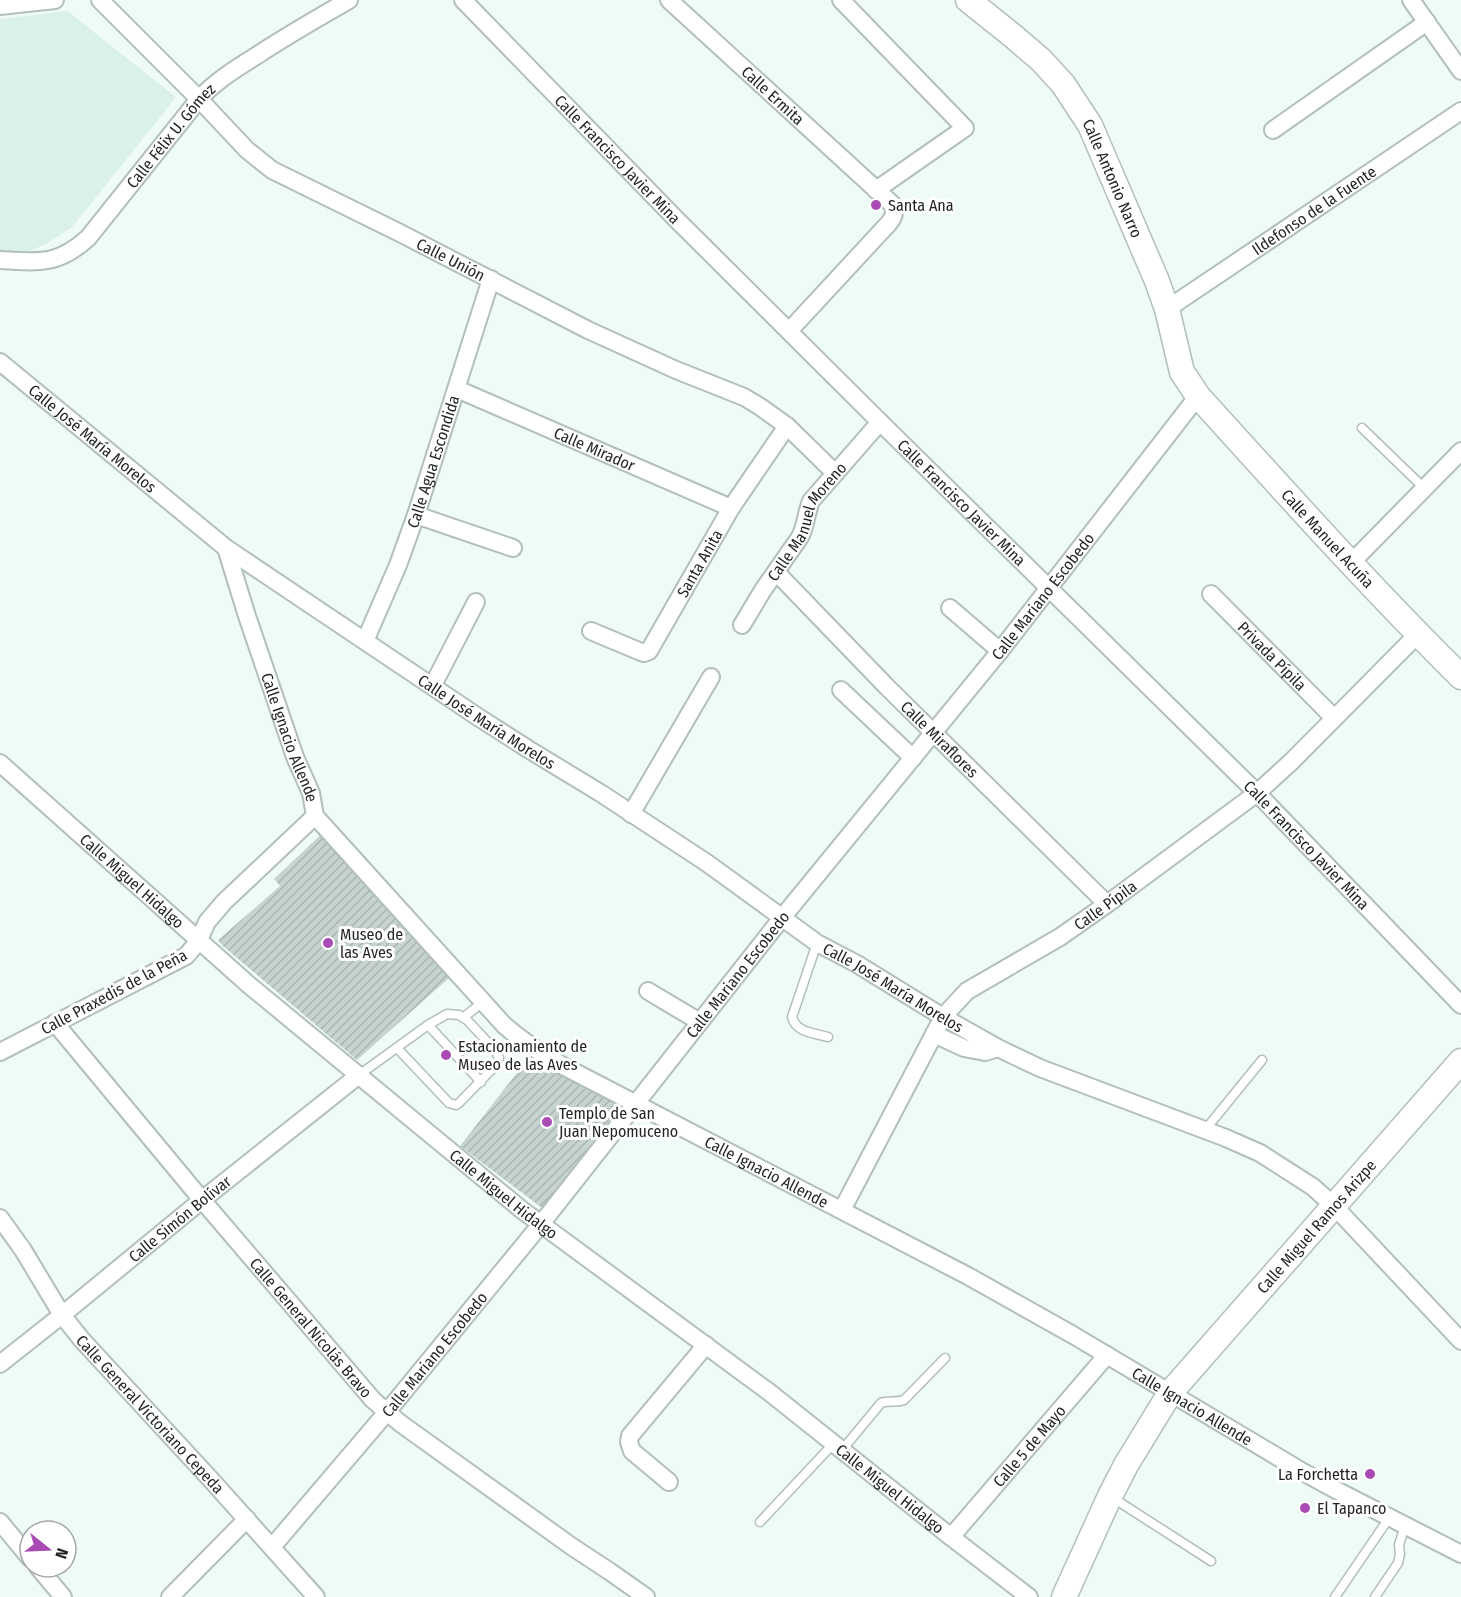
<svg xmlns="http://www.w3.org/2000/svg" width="1461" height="1597" viewBox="0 0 1461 1597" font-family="'Fira Sans Condensed',sans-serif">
  <defs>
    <pattern id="building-hatch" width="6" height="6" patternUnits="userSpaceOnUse" patternTransform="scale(1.5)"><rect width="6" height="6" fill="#c6d3d0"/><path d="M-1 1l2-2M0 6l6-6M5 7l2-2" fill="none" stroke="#aab5b2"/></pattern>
  </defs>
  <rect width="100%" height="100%" fill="#eefbf7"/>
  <path fill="#daf0ea" d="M67,11L176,97L72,227L48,243L25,253L0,250V19Z"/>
  <path fill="url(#building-hatch)" d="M331,825L458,970L357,1060L223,946L218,940L280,886L274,879Z
    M534,1051L632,1098L546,1211L460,1146Z"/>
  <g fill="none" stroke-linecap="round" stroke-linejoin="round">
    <g stroke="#b2bfbb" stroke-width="11">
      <path id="lane" d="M1362,428L1424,488
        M817,943L792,1017C796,1033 815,1033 828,1037
        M464,1017L483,1002
        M428,1025L481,1082
        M359,1075L428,1025L447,1014L459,1015L467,1020L495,1050L499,1058L498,1063L459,1103L456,1105L449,1103L397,1048
        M1205,1130L1262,1060
        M842,1450L881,1403C889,1400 896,1403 904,1400L945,1358
        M1113,1498L1211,1561
        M760,1522L834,1443
        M1335,1597L1387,1521L1388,1517
        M1375,1597L1398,1563L1400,1554L1399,1545L1404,1529V1525"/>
    </g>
    <g stroke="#b2bfbb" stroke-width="20">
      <g id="street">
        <path id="s1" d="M100,0L199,99L247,150L272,170L398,232L588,330L676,370L744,397L759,406L787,426L835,473"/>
        <path id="s2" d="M463,0L676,219L880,422L1257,793L1461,1005"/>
        <path id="s3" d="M669,0L893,205C895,213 894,217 889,223L789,331"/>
        <path d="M841,0L965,128L876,190"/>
        <path d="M1411,0L1461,71"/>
        <path d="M0,6L55,0"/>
        <path d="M1273,130L1427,22"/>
        <path id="s4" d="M0,260C39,262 57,266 88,238L199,99C216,81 235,69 256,56C286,36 318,18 349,0"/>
        <path id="s5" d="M1167,309L1461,111"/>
        <path id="s6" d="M0,362L226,548L478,717L528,749L602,794L707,863L817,943L857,964L943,1017L998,1048L1040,1068L1226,1138L1260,1153L1313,1187L1334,1206L1461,1341"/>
        <path id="s7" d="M457,389L731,508"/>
        <path d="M416,515L513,548"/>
        <path id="s8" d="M226,548L247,616L295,757L311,793L315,816L504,1025C523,1042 542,1054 563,1066L968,1276L1073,1335L1303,1472L1336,1490L1461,1554"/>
        <path d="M1351,563L1461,451"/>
        <path id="s9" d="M776,572L887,687L1107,904"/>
        <path id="s10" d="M1211,594L1334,718"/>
        <path d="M950,608L1000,651"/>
        <path id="s11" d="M742,625L763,590L800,537C806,526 806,513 811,501L880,422"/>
        <path id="s12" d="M591,631L641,652L644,653L649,651L731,508L787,426"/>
        <path id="s13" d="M365,641L398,565L416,515L491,279"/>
        <path d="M433,685L476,602"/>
        <path d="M841,690L913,758"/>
        <path id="s14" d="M0,763L249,985L522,1210L769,1392L951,1537L1029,1597"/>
        <path d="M631,814L711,677"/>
        <path d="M648,991L700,1022"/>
        <path id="s15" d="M55,1023L202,1200L373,1400L400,1423L571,1546L609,1571L646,1597"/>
        <path d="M934,1034L964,1048L985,1052L998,1048"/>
        <path d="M0,1052L186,956L198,942L207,922L224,902L315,816"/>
        <path id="s16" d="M842,1210L943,1017L967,991L1060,937L1107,904L1257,793L1292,761L1418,634"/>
        <path id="s17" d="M0,1218L23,1250L62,1315L82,1340L214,1483L316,1597"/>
        <path id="s18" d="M0,1364L62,1315L202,1200L359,1075"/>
        <path d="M669,1482L632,1451L629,1442L630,1436L706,1345"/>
        <path d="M0,1522L30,1558"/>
        <path id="s19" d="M951,1537L1107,1355"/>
        <path id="s20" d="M272,1547L387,1412L541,1224L781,919L1000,651L1198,396"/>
        <path d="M38,1567L63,1597"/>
        <path d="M170,1597L247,1519"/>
      </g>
    </g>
    <g stroke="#b2bfbb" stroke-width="27">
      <g id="secondary">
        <path id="s21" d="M968,0L1013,36L1041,60L1063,84L1090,125L1157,281L1167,309L1182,372L1198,396C1284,491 1370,587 1461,677"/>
        <path id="s22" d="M1064,1597L1110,1496L1126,1465L1170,1393L1461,1061"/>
      </g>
    </g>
    <use href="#lane" stroke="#fff" stroke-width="8"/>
    <use href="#street" stroke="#fff" stroke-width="16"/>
    <use href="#secondary" stroke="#fff" stroke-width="24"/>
  </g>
  <g fill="#a94bb4" stroke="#fff" stroke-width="2">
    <circle cx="876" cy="205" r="6"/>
    <circle cx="328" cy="943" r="6"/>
    <circle cx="446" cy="1055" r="6"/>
    <circle cx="547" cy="1122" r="6"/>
    <circle cx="1370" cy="1474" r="6"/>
    <circle cx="1305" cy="1508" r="6"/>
  </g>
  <g text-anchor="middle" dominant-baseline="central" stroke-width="6" stroke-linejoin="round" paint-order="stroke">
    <g font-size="16" fill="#1f2322" stroke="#fff">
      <text stroke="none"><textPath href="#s3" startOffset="141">Calle Ermita</textPath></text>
      <text stroke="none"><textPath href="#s4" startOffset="226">Calle Félix U. Gómez</textPath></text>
      <text stroke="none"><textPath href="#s2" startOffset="222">Calle Francisco Javier Mina</textPath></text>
      <text stroke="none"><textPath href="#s21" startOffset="234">Calle Antonio Narro</textPath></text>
      <text stroke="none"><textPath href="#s5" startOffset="177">Ildefonso de la Fuente</textPath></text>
      <text stroke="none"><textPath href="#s1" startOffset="442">Calle Unión</textPath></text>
      <text stroke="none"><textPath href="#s6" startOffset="120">Calle José María Morelos</textPath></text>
      <text stroke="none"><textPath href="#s7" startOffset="150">Calle Mirador</textPath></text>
      <text stroke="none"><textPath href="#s13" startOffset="192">Calle Agua Escondida</textPath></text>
      <text stroke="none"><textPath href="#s2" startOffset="708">Calle Francisco Javier Mina</textPath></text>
      <text stroke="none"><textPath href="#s11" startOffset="123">Calle Manuel Moreno</textPath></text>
      <text stroke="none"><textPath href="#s21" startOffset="662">Calle Manuel Acuña</textPath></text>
      <text stroke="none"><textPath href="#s12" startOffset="164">Santa Anita</textPath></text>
      <text stroke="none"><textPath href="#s20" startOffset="1224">Calle Mariano Escobedo</textPath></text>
      <text stroke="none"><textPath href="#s10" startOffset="87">Privada Pípila</textPath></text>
      <text stroke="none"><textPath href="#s6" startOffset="606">Calle José María Morelos</textPath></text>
      <text stroke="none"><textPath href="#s8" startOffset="200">Calle Ignacio Allende</textPath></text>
      <text stroke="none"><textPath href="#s9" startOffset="234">Calle Miraflores</textPath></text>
      <text stroke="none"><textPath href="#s2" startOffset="1194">Calle Francisco Javier Mina</textPath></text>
      <text stroke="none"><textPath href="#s14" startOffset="177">Calle Miguel Hidalgo</textPath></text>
      <text stroke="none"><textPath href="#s16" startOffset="416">Calle Pípila</textPath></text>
      <text stroke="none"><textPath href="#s20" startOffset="738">Calle Mariano Escobedo</textPath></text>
      <text stroke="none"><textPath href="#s6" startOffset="1092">Calle José María Morelos</textPath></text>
      <text transform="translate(114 992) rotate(-28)">Calle Praxedis de la Peña</text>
      <text stroke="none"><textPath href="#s8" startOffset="866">Calle Ignacio Allende</textPath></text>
      <text stroke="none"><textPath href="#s14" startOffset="663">Calle Miguel Hidalgo</textPath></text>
      <text stroke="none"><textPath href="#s18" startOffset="231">Calle Simón Bolívar</textPath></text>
      <text stroke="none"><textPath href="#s22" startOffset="452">Calle Miguel Ramos Arizpe</textPath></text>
      <text stroke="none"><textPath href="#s15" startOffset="398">Calle General Nicolás Bravo</textPath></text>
      <text stroke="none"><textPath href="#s20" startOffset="252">Calle Mariano Escobedo</textPath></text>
      <text stroke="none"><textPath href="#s8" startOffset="1352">Calle Ignacio Allende</textPath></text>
      <text stroke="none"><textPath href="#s17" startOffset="248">Calle General Victoriano Cepeda</textPath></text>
      <text stroke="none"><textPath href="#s19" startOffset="120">Calle 5 de Mayo</textPath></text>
      <text stroke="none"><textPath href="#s14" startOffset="1149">Calle Miguel Hidalgo</textPath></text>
    </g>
    <g font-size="16" fill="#1f2322" stroke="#fff" text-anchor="start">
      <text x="888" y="205">Santa Ana</text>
      <text x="340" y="934">Museo de<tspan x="340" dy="18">las Aves</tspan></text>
      <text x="458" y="1046">Estacionamiento de<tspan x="458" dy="18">Museo de las Aves</tspan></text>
      <text x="559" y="1113">Templo de San<tspan x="559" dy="18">Juan Nepomuceno</tspan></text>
      <text x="1358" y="1474" text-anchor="end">La Forchetta</text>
      <text x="1317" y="1508">El Tapanco</text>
    </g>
  </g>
  <g transform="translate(48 1549) rotate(108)"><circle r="28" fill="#ffffff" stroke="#a5a7a7" stroke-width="1.5"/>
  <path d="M0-4.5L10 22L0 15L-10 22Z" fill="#a94bb4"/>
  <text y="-9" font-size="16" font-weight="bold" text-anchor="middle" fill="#1f2322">N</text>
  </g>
</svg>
